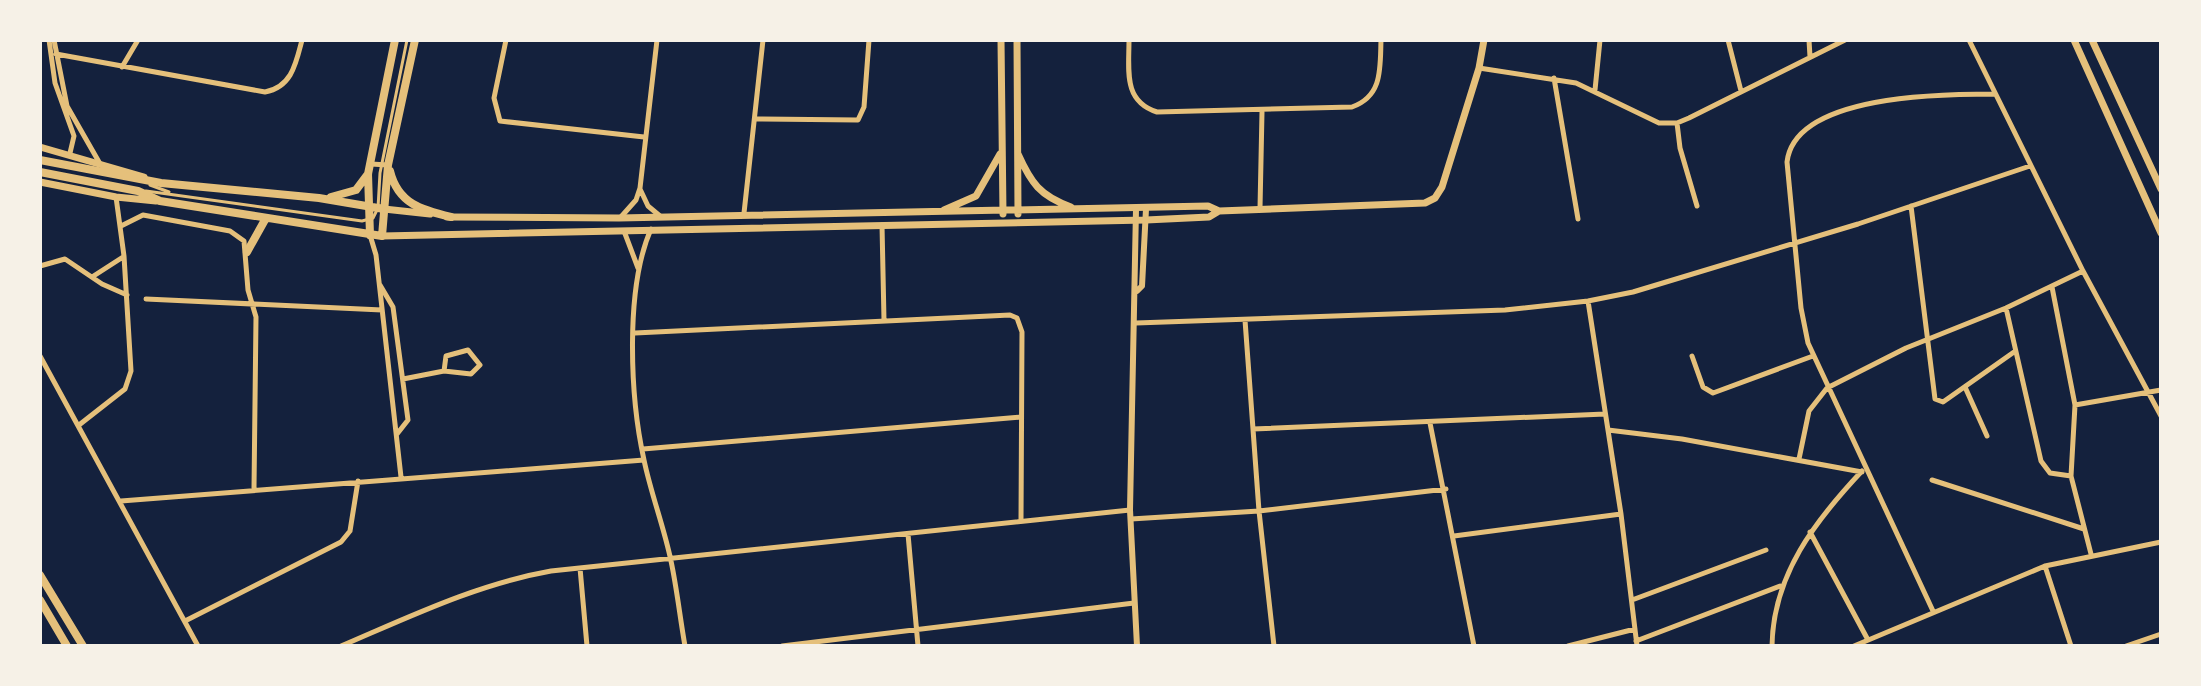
<svg xmlns="http://www.w3.org/2000/svg" width="2201" height="686" viewBox="0 0 2201 686" font-family="Arial,sans-serif">
  <rect width="100%" height="100%" fill="#14213d"/>
  <g fill="none" stroke-linecap="round" stroke-linejoin="round">
    <path stroke="#e5c07b" stroke-width="3" d="M150,185L169,192
      M146,191L362,221L373,218L378,208L380,173L407,40"/>
    <path stroke="#e5c07b" stroke-width="5" d="M49,40L55,83L74,136L70,153
      M54,40L67,106L99,162
      M506,40L494,98L500,121L644,137
      M1129,40C1129,71 1123,101 1157,112L1352,107C1383,96 1380,68 1381,40
      M1728,40L1741,91
      M1809,40L1810,57
      M1969,40L2083,271L2161,416
      M56,54L265,92C292,87 296,63 302,40
      M122,67L138,40
      M1479,68L1576,83L1659,123H1677L1689,118L1845,40
      M1554,78L1578,219
      M1595,90L1600,40
      M755,119L858,120L864,107L869,40
      M1677,123L1680,148L1697,206
      M371,164L388,165
      M640,189L648,206L660,216
      M1911,206L1935,399L1943,402L2014,352
      M1260,208L1262,112
      M744,213L763,40
      M620,218L636,200L640,188L657,40
      M882,225L884,320
      M121,226L143,215L230,231L244,241L248,290L256,317L254,488
      M651,229C625,288 630,397 644,460C651,494 664,527 671,561C677,589 680,618 685,646
      M624,231L638,268
      M370,235L376,255L401,477
      M40,266L65,259L102,284L127,295
      M92,277L123,257
      M380,285L393,307L408,420L397,434
      M2052,287L2075,405L2071,476L2091,554
      M146,299L382,310
      M1588,301L1621,514L1637,646
      M2006,308L2041,461L2050,473L2071,476
      M1245,320L1259,511L1274,646
      M1136,323L1505,310L1588,301L1633,292L1858,224L2030,166
      M635,333L1010,315L1017,318L1022,332L1021,521
      M40,356L198,646
      M1692,356L1703,387L1713,393L1813,356
      M403,379L444,371L471,374L480,365L468,350L446,356L444,371
      M1965,387L1987,436
      M2075,405L2161,390
      M1430,423L1474,646
      M79,425L125,389L131,371L124,256L116,197
      M1253,429L1605,414
      M1608,430L1682,439L1862,472
      M643,449L1021,417
      M1799,459L1809,411L1827,388L1906,348L2006,308L2083,271
      M1932,480L2084,529
      M121,501L644,460
      M1131,519L1259,511L1446,489
      M1810,532L1868,640
      M908,534L918,646
      M1454,536L1621,514
      M2045,566L2071,646
      M580,568L587,646
      M1632,600L1766,550
      M1933,611L1808,343L1801,308L1787,162C1795,94 1944,94 1995,94
      M185,621L341,542L350,531L358,481
      M1636,641L1780,586
      M341,646C409,617 477,584 551,571L1130,510
      M782,646L1134,603
      M1568,646L1635,629
      M1772,646C1773,575 1815,521 1862,471
      M1854,646L2045,566L2161,542
      M2126,646L2161,634"/>
    <path stroke="#e5c07b" stroke-width="6" d="M1136,209L1130,510L1137,646
      M1137,291L1142,286L1146,209"/>
    <path stroke="#e5c07b" stroke-width="7" d="M1001,40L1003,214
      M1017,40L1018,214
      M2074,40L2161,233
      M2092,40L2161,189
      M40,147L144,177
      M1018,154C1031,183 1040,196 1071,207
      M40,182L116,197L156,201
      M384,209L430,214
      M944,210L976,196L1000,154
      M447,217L619,218L1208,206L1219,211
      M382,236L1146,220L1209,217L1219,211L1425,203L1435,198L1442,187L1479,68L1484,40"/>
    <path stroke="#e5c07b" stroke-width="8" d="M40,160L161,183L319,198L384,209
      M390,171C398,204 422,210 451,217
      M40,172L138,191L160,201L382,236L388,165L415,40
      M331,197L356,190L368,174
      M370,235L368,174L395,40
      M247,252L266,218
      M40,575L83,646
      M40,600L67,646"/>
  </g>
  <rect width="2201" height="686" fill="none" stroke="#f6f1e7" stroke-width="84"/>
</svg>
